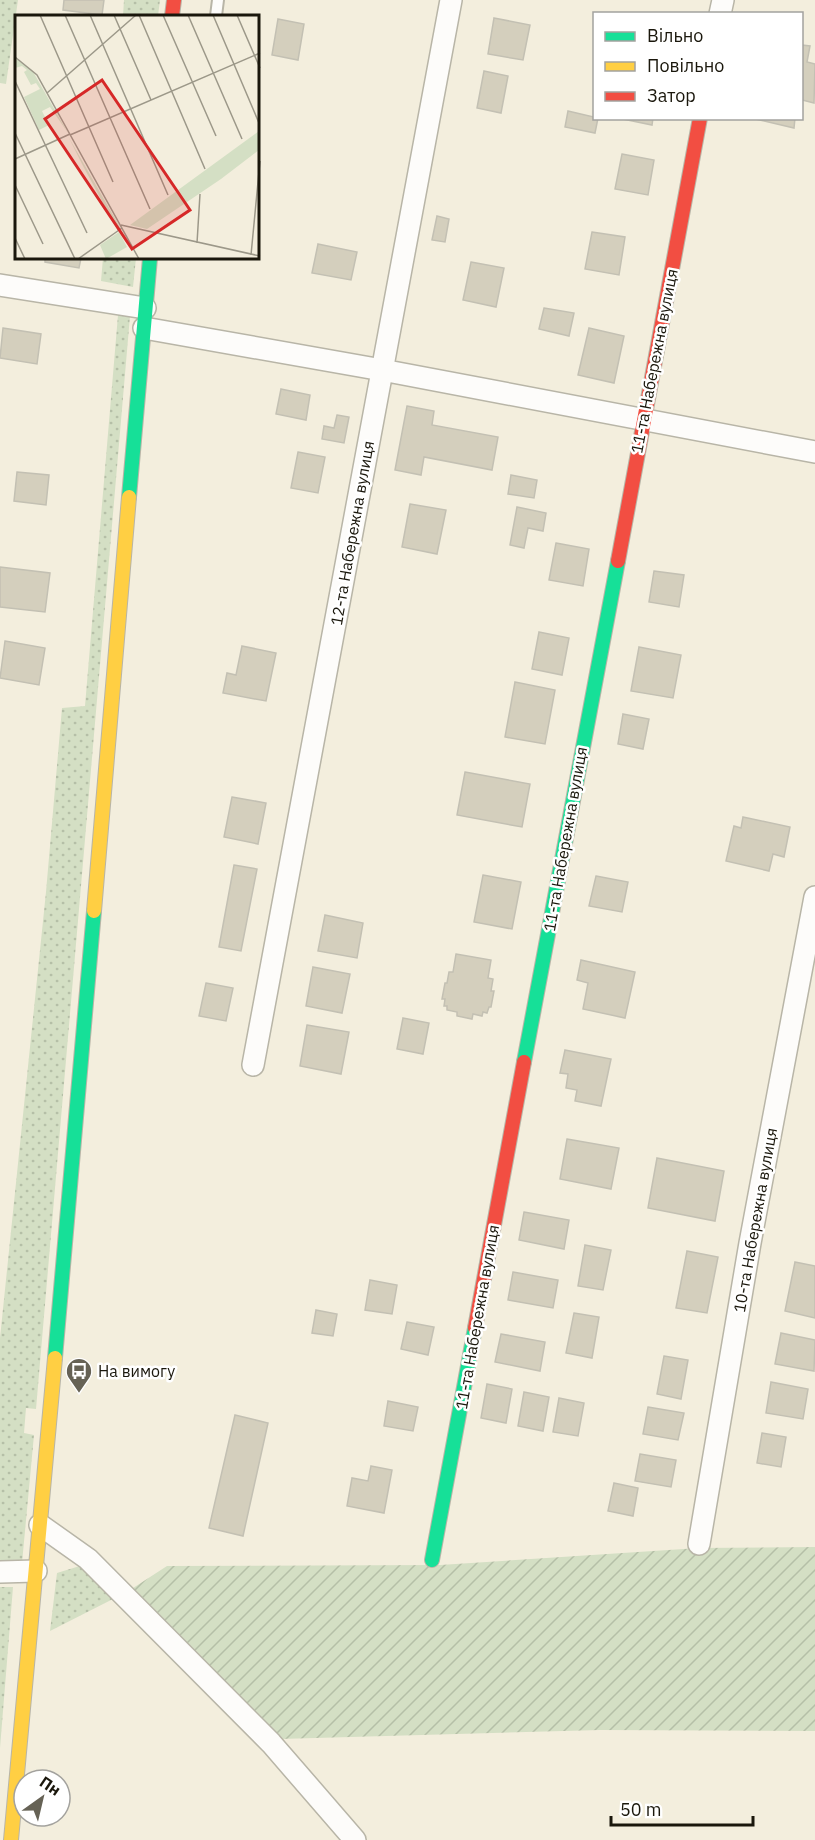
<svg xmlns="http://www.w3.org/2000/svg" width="815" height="1840" viewBox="0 0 815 1840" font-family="'IBM Plex Sans',sans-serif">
  <defs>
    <pattern id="grass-dots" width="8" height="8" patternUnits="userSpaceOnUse" patternTransform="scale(1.5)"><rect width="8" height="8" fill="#d4dfc4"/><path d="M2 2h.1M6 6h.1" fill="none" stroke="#b5bfa7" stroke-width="1.8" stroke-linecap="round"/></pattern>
    <pattern id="garden-furrows" width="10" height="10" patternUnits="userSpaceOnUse" patternTransform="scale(1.5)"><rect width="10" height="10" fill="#d4dfc4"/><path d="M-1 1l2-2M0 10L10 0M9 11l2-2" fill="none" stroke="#b5bfa7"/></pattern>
  </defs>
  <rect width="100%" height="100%" fill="#f3eedd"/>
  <path fill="url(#grass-dots)" d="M0,0H18L6,84L0,83Z
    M124,0H160L158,16H123Z
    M103,258H136L133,287L101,281Z
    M118,315L130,316L36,1409L26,1408L24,1433L34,1435L22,1563H0V1338L46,892L62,708L85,706Z
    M83,1565L113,1599L50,1631L57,1573Z
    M0,1587H13L0,1748Z"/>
  <path fill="url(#garden-furrows)" d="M815,1547V1731L600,1730L280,1739L130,1590L167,1566L440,1565L699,1548Z"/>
  <path fill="#d4cfbd" stroke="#c3c0b3" stroke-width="1.5" d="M64,0H104L102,15L63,10Z
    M494,18L530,25L523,60L488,54Z
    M278,19L304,24L298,60L272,55Z
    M802,45L810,46L807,62L815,64L814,103L802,100Z
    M484,71L508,76L501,113L477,108Z
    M568,111L598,118L595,133L565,127Z
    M618,118H653L652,125Z
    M751,118H795L794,128Z
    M622,154L654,160L648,195L615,189Z
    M437,216L449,219L445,242L432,240Z
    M592,232L625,237L619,275L585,269Z
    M318,244L357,252L351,280L312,273Z
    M45,258H81L79,268L45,262Z
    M471,262L504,268L496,307L463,300Z
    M544,308L574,313L569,336L539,329Z
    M3,328L41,334L37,364L0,358Z
    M589,328L624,336L614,383L578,375Z
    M281,389L310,395L306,420L276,414Z
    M407,406L434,411L432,425L498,437L492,470L424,457L421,475L395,470Z
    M337,415L349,417L344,443L322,439L324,426L334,428Z
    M298,452L325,457L318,493L291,488Z
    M17,472L49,475L46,505L14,501Z
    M511,475L537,480L534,498L508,494Z
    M410,504L446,510L437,554L402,547Z
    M517,507L546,513L543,531L528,528L524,548L510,545Z
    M556,543L589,549L583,586L549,580Z
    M0,567L50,573L45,612L0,607Z
    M654,571L684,575L679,607L649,602Z
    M539,632L569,638L562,675L532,669Z
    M5,641L45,648L39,685L0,678Z
    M242,646L276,653L266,701L223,693L227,673L236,675Z
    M639,647L681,655L673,698L631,691Z
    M515,682L555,690L545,744L505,737Z
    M623,714L649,719L643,749L618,744Z
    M465,772L530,784L522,827L457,815Z
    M232,797L266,803L258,844L224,837Z
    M743,817L790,827L784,857L773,854L769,871L726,861L734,826L741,828Z
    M234,865L257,869L241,951L219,947Z
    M483,875L521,882L512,929L474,922Z
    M596,876L628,882L622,912L589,906Z
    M325,915L363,923L357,958L318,951Z
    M456,954L491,960L488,978L493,979L491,991H494L491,1007H489L487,1013L483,1012L482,1016L473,1014L472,1019L457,1016V1012L447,1010V1006H444L445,999H442L445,983H447L449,972H453Z
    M581,960L635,972L625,1018L583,1009L588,983L577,980Z
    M313,967L350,974L342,1013L306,1006Z
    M206,983L233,988L226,1021L199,1016Z
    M403,1018L429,1023L423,1054L397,1049Z
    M307,1025L349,1032L341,1074L300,1066Z
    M565,1050L611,1059L601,1106L575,1101L577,1090L566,1088L568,1074L560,1073Z
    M567,1139L619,1148L611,1189L560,1179Z
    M657,1158L724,1171L715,1221L648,1208Z
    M524,1212L569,1220L564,1249L519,1240Z
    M585,1245L611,1250L603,1290L578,1286Z
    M687,1251L718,1257L707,1313L676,1308Z
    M795,1262L815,1266V1318L785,1311Z
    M513,1272L558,1280L553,1308L508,1300Z
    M370,1280L397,1285L392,1314L365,1310Z
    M316,1310L337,1314L333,1336L312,1333Z
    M574,1313L599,1317L592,1358L566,1353Z
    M407,1322L434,1327L428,1355L401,1349Z
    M781,1333L815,1340L814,1371L775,1364Z
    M501,1334L545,1342L540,1371L495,1362Z
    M664,1356L688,1360L681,1399L657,1394Z
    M771,1382L808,1389L803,1419L766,1413Z
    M487,1384L512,1389L506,1423L481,1418Z
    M524,1392L549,1397L543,1431L518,1426Z
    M559,1398L584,1403L578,1436L553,1432Z
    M388,1401L418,1407L413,1431L384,1426Z
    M648,1407L684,1413L678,1440L643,1434Z
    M235,1415L268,1423L243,1536L209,1528Z
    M762,1433L786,1437L781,1467L757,1463Z
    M640,1454L676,1460L671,1487L635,1481Z
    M371,1466L392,1470L384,1513L347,1506L352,1478L368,1481Z
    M614,1483L638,1488L633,1516L608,1511Z"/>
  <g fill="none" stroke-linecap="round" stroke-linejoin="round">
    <g stroke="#b8b5a7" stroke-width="14">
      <path id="lane" d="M216,16L218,0"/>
    </g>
    <g stroke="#b8b5a7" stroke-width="24">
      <path id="street" d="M720,14L723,0
        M0,285L145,308
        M144,328L382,370L815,452
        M253,1065L451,0
        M40,1525L88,1559L271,1743L355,1840
        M699,1544L750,1243L815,897
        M0,1572L36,1571"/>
    </g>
    <g stroke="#b8b5a7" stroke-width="16">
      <path id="fast" d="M129,497L150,258
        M524,1062L618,561
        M55,1358L94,911
        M432,1560L475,1328"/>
    </g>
    <g stroke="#b8b5a7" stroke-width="16">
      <path id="slow" d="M94,911L129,497
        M11,1840L55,1358"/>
    </g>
    <g stroke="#b8b5a7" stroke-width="16">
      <path id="jam" d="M172,16L174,0
        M618,561L700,118
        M475,1328L524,1062"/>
    </g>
    <use href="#lane" stroke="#fdfcfa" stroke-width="10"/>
    <use href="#street" stroke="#fdfcfa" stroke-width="21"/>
    <use href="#fast" stroke="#16e098" stroke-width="14"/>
    <use href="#slow" stroke="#ffcf43" stroke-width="14"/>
    <use href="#jam" stroke="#f24e42" stroke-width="14"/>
  </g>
  <defs>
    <g id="bus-pin" transform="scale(1.35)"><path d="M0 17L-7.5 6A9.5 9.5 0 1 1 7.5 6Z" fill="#666255" stroke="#fff"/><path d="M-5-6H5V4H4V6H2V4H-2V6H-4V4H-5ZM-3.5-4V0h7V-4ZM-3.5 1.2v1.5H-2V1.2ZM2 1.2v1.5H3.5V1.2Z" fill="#fff"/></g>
  </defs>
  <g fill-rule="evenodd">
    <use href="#bus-pin" x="79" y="1371"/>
  </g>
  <g text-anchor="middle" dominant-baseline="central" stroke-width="5" stroke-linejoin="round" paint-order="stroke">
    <g font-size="16" fill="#1a170c" stroke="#fff">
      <text transform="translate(654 361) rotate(-79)">11-та Набережна вулиця</text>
      <text transform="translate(352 533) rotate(-80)">12-та Набережна вулиця</text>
      <text transform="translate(565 839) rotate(-80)">11-та Набережна вулиця</text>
      <text transform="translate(755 1220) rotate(-80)">10-та Набережна вулиця</text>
      <text transform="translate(477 1317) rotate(-80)">11-та Набережна вулиця</text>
    </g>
    <g font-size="16" fill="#1a170c" stroke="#fff" text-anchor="start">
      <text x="98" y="1371">На вимогу</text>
    </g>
  </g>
  <g transform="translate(15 15)">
    <rect width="244" height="244" fill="#f3eedd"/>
    <path d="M0,43L17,55L53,118L35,92L27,96L34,110L24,115L9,82L25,74L21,68L16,70L9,57L12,55L7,51L0,53ZM53,121L106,214L103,216L68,151Z" fill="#d4dfc4"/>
    <path d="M244,116V135L206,164L132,214L115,210ZM104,217L112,232L91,244L85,230Z" fill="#d4dfc4"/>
    <path fill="none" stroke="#9c9889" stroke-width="1.5" d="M25,0L98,167M50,0L135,194M75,0L153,180M99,0L136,85M124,0L190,154M148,0L201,121M173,0L227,124M198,0L244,108M222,0L245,53M0,42L22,60L124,244M0,66L72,218M32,78L121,0M0,118L60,244M55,120L245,38M0,144L55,119M0,170L28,229M106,210L245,241M0,223L10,244M182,228L185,179M236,240L245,146M63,244L107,213"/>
    <path fill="#d62828" fill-opacity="0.15" stroke="#d62828" stroke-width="3" d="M87,65L175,195L117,234L30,104Z"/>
    <rect width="244" height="244" fill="none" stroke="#1a170c" stroke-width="3"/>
  </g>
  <rect x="593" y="12" width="210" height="108" fill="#ffffff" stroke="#a3a29e" stroke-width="1.5"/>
  <rect x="605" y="32" width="30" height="9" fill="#16e098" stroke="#a3a29e" stroke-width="1.5"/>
  <text x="647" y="42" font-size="18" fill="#1a170c">Вільно</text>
  <rect x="605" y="62" width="30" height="9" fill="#ffcf43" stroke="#a3a29e" stroke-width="1.5"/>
  <text x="647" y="72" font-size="18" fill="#1a170c">Повільно</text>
  <rect x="605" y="92" width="30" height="9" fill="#f24e42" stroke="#a3a29e" stroke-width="1.5"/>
  <text x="647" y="102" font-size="18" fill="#1a170c">Затор</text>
  <g transform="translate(42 1798) rotate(34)"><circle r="28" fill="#ffffff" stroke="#a3a29e" stroke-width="1.5"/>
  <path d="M0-4.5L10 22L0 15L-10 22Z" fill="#666255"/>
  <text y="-9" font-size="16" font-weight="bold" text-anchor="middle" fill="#1a170c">Пн</text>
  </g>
  <path d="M611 1816v9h142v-9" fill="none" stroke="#1a170c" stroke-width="3"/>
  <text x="620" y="1816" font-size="18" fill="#1a170c" stroke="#ffffff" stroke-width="4.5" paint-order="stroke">50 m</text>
</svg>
